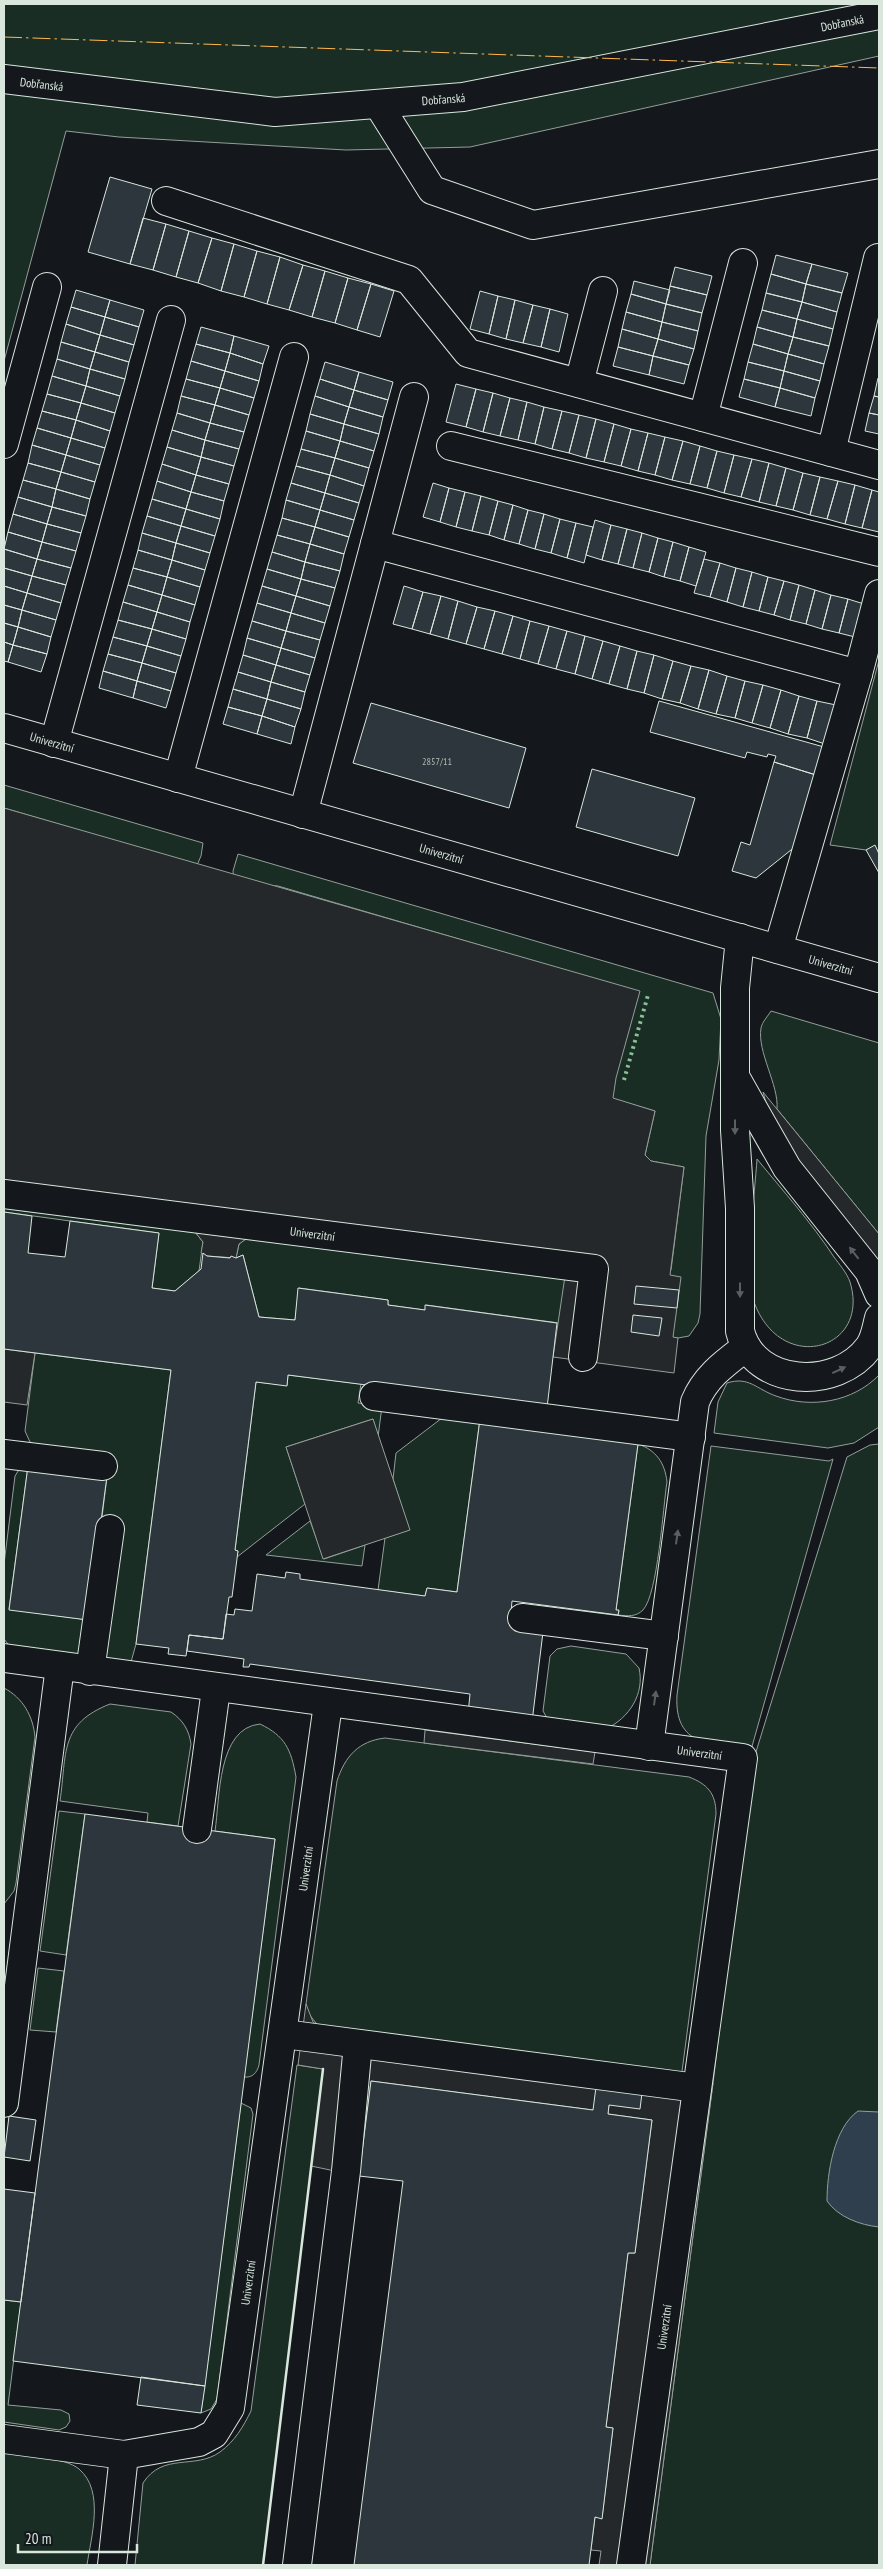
<svg xmlns="http://www.w3.org/2000/svg" width="883" height="2569" viewBox="0 0 883 2569" font-family="'PT Sans Narrow',sans-serif">
  <rect width="100%" height="100%" fill="#14181c"/>
  <path fill="#1a2d24" stroke="#939e99" d="M4,4H879V56L470,147L346,150L119,137L66,131L4,361Z
    M879,660V854L875,846L866,850L830,845Z
    M4,785L203,843L201,856L194,872L75,829L4,808Z
    M238,854L713,993L721,1019L719,1060L706,1136L700,1314L698,1323L689,1336L678,1338L659,1336L639,1273L671,1270L684,1167L651,1161L645,1155L655,1111L555,1082L615,1077L631,1021L486,947L278,886L234,883L233,871Z
    M771,1011L879,1043V1234L777,1109C779,1085 757,1052 761,1028C762,1022 768,1016 771,1011Z
    M757,1159C783,1191 811,1222 834,1257C839,1264 847,1273 850,1282C871,1350 781,1376 754,1302C744,1273 755,1192 757,1159Z
    M4,1203L192,1228L203,1242L199,1271L175,1291L152,1288L159,1233L4,1212Z
    M252,1234L584,1278L563,1296L559,1323L426,1305L425,1310L388,1305V1300L299,1288L295,1320L259,1317L243,1255L236,1258L239,1244Z
    M35,1353L171,1370L136,1644L131,1662L110,1666L104,1655L101,1526L107,1476L36,1446L30,1442L25,1431Z
    M288,1375L361,1384L358,1403L382,1406L378,1437L373,1419L286,1447L305,1504L237,1557L238,1551L235,1550L256,1382L287,1385Z
    M879,1375V1427L854,1443L828,1448L714,1433L718,1402L727,1383C749,1376 756,1389 776,1396C811,1409 853,1402 879,1375Z
    M446,1415L480,1419L457,1592L427,1588L425,1596L378,1590L385,1538L409,1530L393,1479L396,1453Z
    M638,1444C656,1450 665,1463 667,1482C663,1507 658,1594 643,1610C636,1617 628,1616 618,1615L619,1611L616,1610Z
    M879,1444V2565H650L713,2083L751,1768L847,1457L870,1445Z
    M711,1446L829,1461L833,1459L751,1750C711,1744 674,1747 677,1695Z
    M28,1466L9,1609L88,1620L82,1655L11,1648L4,1639V1564L15,1476L20,1468Z
    M310,1521L324,1559L365,1545L362,1566L266,1555Z
    M571,1646L626,1654L639,1668C645,1694 629,1718 606,1729L547,1718L543,1711L550,1656L557,1649Z
    M4,1688C23,1698 33,1716 35,1737L16,1883L14,1891L4,1904Z
    M110,1704L171,1712C183,1720 189,1730 191,1744L178,1826L147,1822L148,1813L60,1801C67,1753 59,1724 110,1704Z
    M260,1724C285,1736 291,1749 296,1777L259,2065C257,2073 252,2078 244,2077L275,1839L215,1831C220,1799 217,1728 260,1724Z
    M385,1738L689,1777C707,1784 716,1793 716,1814L681,2079L320,2028L308,2013L306,2004L337,1781C345,1756 359,1741 385,1738Z
    M59,1811L85,1814L66,1955L40,1951Z
    M38,1968L64,1971L56,2032L30,2030Z
    M297,2065L323,2069L263,2565H135L143,2483C163,2452 195,2470 220,2452C235,2441 243,2427 251,2411Z
    M241,2103L251,2108L253,2114L217,2399L211,2409L201,2413Z
    M4,2300L21,2302L8,2405L61,2410L69,2414L70,2421L66,2427L59,2430L4,2422Z
    M4,2452C22,2455 65,2457 79,2469C105,2491 91,2537 87,2565H4Z"/>
  <path fill="#24282b" stroke="#939e99" d="M4,808L640,991L616,1078L613,1098L655,1111L645,1155L651,1161L684,1167L670,1275L681,1277L673,1337L678,1338L674,1373L553,1357L565,1276L252,1235L239,1244L236,1258L207,1256L201,1253L203,1242L192,1228L4,1203Z
    M763,1092L879,1234V1267L781,1142L771,1121Z
    M4,1349L35,1353L27,1405L4,1402Z
    M373,1419L410,1530L323,1559L286,1447Z
    M425,1730L595,1752L593,1764L424,1743Z
    M306,2004L313,2022L322,2029L713,2083L650,2565H599L601,2551L591,2550L595,2517L602,2518L613,2428L606,2427L628,2253H635L652,2120L608,2114L609,2105L642,2093L593,2110L371,2081L359,2176L311,2166L323,2069L298,2065Z"/>
  <path fill="#2f3f4d" stroke="#939e99" d="M858,2111L879,2112V2227C860,2225 838,2217 827,2201C827,2173 834,2128 858,2111Z"/>
  <path fill="#2c363c" stroke="#d8e6dc" d="M110,177L152,189L130,264L88,252Z
    M143,218L166,224L153,270L130,264Z
    M166,224L189,231L176,277L153,270Z
    M189,231L212,238L198,283L176,277Z
    M212,238L234,244L221,291L198,283Z
    M234,244L257,251L244,297L221,291Z
    M257,251L280,257L267,304L244,297Z
    M776,255L812,264L806,284L771,274Z
    M280,257L303,265L289,310L267,304Z
    M812,264L848,273L842,293L806,284Z
    M303,265L325,271L312,317L289,310Z
    M675,267L712,276L707,295L670,286Z
    M325,271L348,278L335,323L312,317Z
    M771,274L806,284L802,302L766,293Z
    M348,278L371,284L357,330L335,323Z
    M634,281L670,290L666,304L631,294Z
    M371,284L394,291L380,337L357,330Z
    M806,284L842,293L837,312L802,302Z
    M670,286L707,295L702,313L666,304Z
    M76,290L110,300L105,317L71,307Z
    M480,291L498,296L489,334L470,329Z
    M766,293L802,302L797,319L762,310Z
    M631,294L666,304L662,322L626,312Z
    M498,296L515,300L506,339L489,334Z
    M110,300L144,310L139,327L105,317Z
    M515,300L533,305L523,343L506,339Z
    M802,302L837,312L833,329L797,319Z
    M666,304L702,313L698,331L662,322Z
    M533,305L550,309L541,347L523,343Z
    M71,307L105,317L100,335L66,324Z
    M550,309L568,314L559,352L541,347Z
    M762,310L797,319L793,337L757,327Z
    M626,312L662,322L658,339L622,329Z
    M105,317L139,327L134,345L100,335Z
    M797,319L833,329L829,346L793,337Z
    M662,322L698,331L694,349L658,339Z
    M66,324L100,335L95,352L61,342Z
    M201,327L234,336L230,353L196,344Z
    M757,327L793,337L788,354L753,344Z
    M622,329L658,339L653,356L618,347Z
    M100,335L134,345L129,362L95,352Z
    M234,336L269,346L263,364L230,353Z
    M793,337L829,346L824,364L788,354Z
    M658,339L694,349L689,365L653,356Z
    M61,342L95,352L90,369L57,359Z
    M196,344L230,353L225,371L191,361Z
    M753,344L788,354L784,371L748,362Z
    M618,347L653,356L649,375L613,366Z
    M95,352L129,362L125,379L90,369Z
    M230,353L263,364L259,381L225,371Z
    M788,354L824,364L820,381L784,371Z
    M653,356L689,365L684,384L649,375Z
    M57,359L90,369L86,386L52,376Z
    M191,361L225,371L220,388L186,379Z
    M325,362L359,372L354,390L320,379Z
    M748,362L784,371L780,388L744,379Z
    M90,369L125,379L120,396L86,386Z
    M225,371L259,381L254,398L220,388Z
    M784,371L820,381L815,398L780,388Z
    M359,372L393,382L388,400L354,390Z
    M52,376L86,386L81,403L47,394Z
    M878,378L879,379V397L874,396Z
    M186,379L220,388L215,405L181,396Z
    M320,379L354,390L349,407L315,396Z
    M744,379L780,388L775,407L739,397Z
    M456,384L476,389L466,427L446,422Z
    M86,386L120,396L115,413L81,403Z
    M220,388L254,398L249,415L215,405Z
    M780,388L815,398L811,416L775,407Z
    M476,389L493,393L483,432L466,427Z
    M354,390L388,400L383,417L349,407Z
    M493,393L510,398L500,436L483,432Z
    M47,394L81,403L76,420L42,411Z
    M181,396L215,405L210,423L177,413Z
    M315,396L349,407L344,424L310,414Z
    M874,396L879,397V415L869,413Z
    M510,398L527,402L518,440L500,436Z
    M527,402L544,407L535,444L518,440Z
    M81,403L115,413L110,431L76,420Z
    M215,405L249,415L244,432L210,423Z
    M349,407L383,417L379,434L344,424Z
    M544,407L562,411L552,449L535,444Z
    M42,411L76,420L71,438L37,428Z
    M562,411L579,415L569,453L552,449Z
    M177,413L210,423L205,440L172,430Z
    M869,413L879,415V434L865,431Z
    M310,414L344,424L340,441L306,431Z
    M579,415L596,419L586,458L569,453Z
    M596,419L614,424L604,462L586,458Z
    M76,420L110,431L105,448L71,438Z
    M210,423L244,432L239,449L205,440Z
    M344,424L379,434L374,451L340,441Z
    M614,424L631,429L621,466L604,462Z
    M37,428L71,438L66,455L32,445Z
    M631,429L648,433L638,471L621,466Z
    M172,430L205,440L201,457L167,447Z
    M306,431L340,441L335,458L301,449Z
    M648,433L665,437L655,475L638,471Z
    M665,437L683,441L672,480L655,475Z
    M71,438L105,448L100,465L66,455Z
    M205,440L239,449L234,466L201,457Z
    M340,441L374,451L369,468L335,458Z
    M683,441L700,446L690,484L672,480Z
    M32,445L66,455L61,472L28,463Z
    M700,446L717,451L707,488L690,484Z
    M167,447L201,457L196,475L162,464Z
    M301,449L335,458L330,475L296,466Z
    M717,451L734,455L724,493L707,488Z
    M66,455L100,465L95,482L61,472Z
    M734,455L752,459L741,497L724,493Z
    M201,457L234,466L229,484L196,475Z
    M335,458L369,468L364,486L330,475Z
    M752,459L769,463L759,502L741,497Z
    M28,463L61,472L56,489L23,480Z
    M769,463L786,468L776,506L759,502Z
    M162,464L196,475L191,492L157,481Z
    M296,466L330,475L325,493L291,483Z
    M786,468L803,473L793,510L776,506Z
    M61,472L95,482L90,499L56,489Z
    M803,473L820,477L810,515L793,510Z
    M196,475L229,484L224,501L191,492Z
    M330,475L364,486L359,503L325,493Z
    M820,477L838,481L827,519L810,515Z
    M23,480L56,489L52,507L18,497Z
    M157,481L191,492L186,509L152,499Z
    M838,481L855,485L845,524L827,519Z
    M291,483L325,493L320,510L286,500Z
    M433,483L449,488L440,522L423,517Z
    M855,485L872,490L862,528L845,524Z
    M449,488L465,492L456,527L440,522Z
    M56,489L90,499L86,516L52,507Z
    M872,490L879,492V532L862,528Z
    M191,492L224,501L220,519L186,509Z
    M465,492L481,496L472,531L456,527Z
    M325,493L359,503L354,520L320,510Z
    M481,496L498,501L489,535L472,531Z
    M18,497L52,507L47,524L13,514Z
    M152,499L186,509L181,526L147,516Z
    M286,500L320,510L315,527L282,518Z
    M498,501L513,505L504,540L489,535Z
    M513,505L528,510L519,544L504,540Z
    M52,507L86,516L81,533L47,524Z
    M186,509L220,519L215,536L181,526Z
    M320,510L354,520L349,537L315,527Z
    M528,510L544,514L535,549L519,544Z
    M13,514L47,524L42,542L8,532Z
    M544,514L560,519L551,553L535,549Z
    M147,516L181,526L176,543L142,533Z
    M282,518L315,527L310,544L277,535Z
    M560,519L576,523L567,558L551,553Z
    M595,520L611,525L602,560L586,555Z
    M576,523L593,527L584,563L567,558Z
    M47,524L81,533L76,551L42,542Z
    M611,525L627,529L618,564L602,560Z
    M181,526L215,536L210,553L176,543Z
    M315,527L349,537L344,554L310,544Z
    M627,529L642,533L633,568L618,564Z
    M8,532L42,542L37,559L4,549Z
    M142,533L176,543L172,560L138,550Z
    M642,533L658,538L649,572L633,568Z
    M277,535L310,544L305,562L272,552Z
    M658,538L673,542L664,577L649,572Z
    M42,542L76,551L71,568L37,559Z
    M673,542L689,547L680,581L664,577Z
    M176,543L210,553L205,570L172,560Z
    M310,544L344,554L340,571L305,562Z
    M689,547L706,552L696,586L680,581Z
    M4,549L37,559L32,576L4,568Z
    M138,550L172,560L167,577L133,568Z
    M272,552L305,562L301,579L267,569Z
    M37,559L71,568L66,585L32,576Z
    M704,559L720,563L710,597L694,593Z
    M172,560L205,570L200,587L167,577Z
    M305,562L340,571L335,588L301,579Z
    M720,563L736,568L727,602L710,597Z
    M4,568L32,576L27,593L4,586Z
    M133,568L167,577L162,595L128,585Z
    M736,568L752,572L743,607L727,602Z
    M267,569L301,579L296,596L262,586Z
    M752,572L768,577L759,611L743,607Z
    M32,576L66,585L61,603L27,593Z
    M167,577L200,587L195,605L162,595Z
    M768,577L784,581L774,615L759,611Z
    M301,579L335,588L330,606L296,596Z
    M784,581L799,585L790,620L774,615Z
    M128,585L162,595L157,612L123,602Z
    M799,585L815,590L806,624L790,620Z
    M4,586L27,593L22,610L4,605Z
    M262,586L296,596L291,613L257,603Z
    M404,586L423,592L412,629L393,624Z
    M815,590L831,595L822,629L806,624Z
    M423,592L441,596L430,634L412,629Z
    M27,593L61,603L56,620L22,610Z
    M162,595L195,605L190,622L157,612Z
    M831,595L848,599L839,633L822,629Z
    M296,596L330,606L325,623L291,613Z
    M441,596L458,601L448,639L430,634Z
    M848,599L864,604L855,637L839,633Z
    M458,601L477,607L466,644L448,639Z
    M123,602L157,612L152,629L118,620Z
    M257,603L291,613L286,631L252,621Z
    M4,605L22,610L18,627L4,623Z
    M477,607L495,611L484,649L466,644Z
    M22,610L56,620L51,637L18,627Z
    M495,611L513,616L502,654L484,649Z
    M157,612L190,622L186,639L152,629Z
    M291,613L325,623L320,640L286,631Z
    M513,616L530,621L520,659L502,654Z
    M118,620L152,629L147,646L113,637Z
    M252,621L286,631L281,648L247,638Z
    M530,621L549,626L538,664L520,659Z
    M4,623L18,627L13,645L4,642Z
    M549,626L567,631L556,669L538,664Z
    M18,627L51,637L47,654L13,645Z
    M152,629L186,639L181,656L147,646Z
    M286,631L320,640L315,658L281,648Z
    M567,631L585,636L575,674L556,669Z
    M585,636L603,641L592,679L575,674Z
    M113,637L147,646L142,663L108,654Z
    M247,638L281,648L276,665L243,655Z
    M603,641L620,646L609,684L592,679Z
    M4,642L13,645L8,662L4,661Z
    M13,645L47,654L41,672L8,662Z
    M147,646L181,656L176,673L142,663Z
    M620,646L637,651L627,689L609,684Z
    M281,648L315,658L310,675L276,665Z
    M637,651L654,655L644,693L627,689Z
    M108,654L142,663L137,681L103,671Z
    M243,655L276,665L271,682L238,672Z
    M654,655L673,661L662,699L644,693Z
    M673,661L691,666L680,703L662,699Z
    M142,663L176,673L171,691L137,681Z
    M276,665L310,675L305,692L271,682Z
    M691,666L709,670L698,709L680,703Z
    M709,670L727,676L716,714L698,709Z
    M103,671L137,681L133,698L99,688Z
    M238,672L271,682L267,699L233,689Z
    M727,676L745,681L735,718L716,714Z
    M137,681L171,691L166,708L133,698Z
    M745,681L763,685L752,723L735,718Z
    M271,682L305,692L301,709L267,699Z
    M763,685L781,690L770,728L752,723Z
    M233,689L267,699L262,716L228,707Z
    M781,690L799,696L788,734L770,728Z
    M799,696L817,701L807,738L788,734Z
    M267,699L301,709L295,727L262,716Z
    M659,701L824,747L816,775L774,762L776,756L768,754L767,757L747,752L745,758L650,732Z
    M817,701L836,705L825,744L807,738Z
    M371,703L526,748L509,808L353,763Z
    M228,707L262,716L257,734L223,724Z
    M262,716L295,727L291,744L257,734Z
    M774,762L816,775L796,846L756,878L732,871L741,842L750,845Z
    M592,769L695,798L678,856L576,827Z
    M875,845L879,854V873L866,850Z
    M4,1212L32,1216L28,1253L65,1257L70,1221L159,1233L152,1288L175,1291L201,1269L203,1253L207,1256L230,1258L231,1256L236,1258L243,1255L259,1317L295,1320L298,1288L388,1300V1305L425,1310V1305L557,1323L547,1408L288,1375L287,1386L256,1382L235,1550L238,1551L232,1597H229L223,1639L189,1635L186,1656L168,1654L169,1648L136,1644L171,1370L4,1349Z
    M636,1286L679,1290L677,1308L634,1304Z
    M633,1315L662,1318L659,1336L631,1332Z
    M480,1419L641,1441L640,1445L638,1444L616,1610H619L618,1615L512,1601L511,1613L543,1632L532,1722L468,1714L470,1694L250,1664L249,1667H243L244,1659L187,1651L189,1635L223,1639L226,1614L234,1615L235,1609L252,1611L257,1574L285,1578L286,1572L300,1574V1579L425,1596L427,1588L457,1592Z
    M28,1466L107,1476L88,1620L9,1610Z
    M85,1814L275,1839L205,2386L13,2361Z
    M371,2081L593,2110L596,2087L642,2093L640,2109L609,2105L608,2114L652,2120L635,2253H628L606,2427L613,2428L602,2519L595,2517L589,2565H354L403,2181L359,2176Z
    M9,2116L36,2120L30,2161L4,2157Z
    M4,2189L35,2193L21,2302L4,2300Z
    M141,2377L205,2386L201,2413L137,2405Z"/>
  <g fill="none" stroke-linecap="round" stroke-linejoin="round">
    <g stroke="#d8e6dc" stroke-width="30">
      <g id="minor">
        <path id="s1" d="M4,79L275,112L463,97L879,15"/>
        <path d="M378,104L432,190L533,225L879,164"/>
        <path d="M166,201L409,280L468,353L879,465"/>
        <path d="M579,383L603,291"/>
        <path d="M703,417L743,263"/>
        <path d="M4,444L47,287"/>
        <path d="M451,446L879,552"/>
        <path d="M831,452L878,258"/>
        <path d="M375,544L858,674L778,949"/>
        <path d="M858,674L879,594"/>
        <path id="s2" d="M4,728L879,978"/>
        <path d="M54,743L171,320"/>
        <path d="M178,778L294,357"/>
        <path d="M303,814L414,397"/>
        <path d="M740,938L735,988V1130L740,1208V1331C754,1387 837,1391 869,1347C875,1339 876,1329 879,1318"/>
        <path d="M737,1080L787,1168L869,1271L879,1294"/>
        <path id="s3" d="M4,1194L594,1269L583,1357"/>
        <path d="M374,1396L691,1437"/>
        <path d="M4,1454L103,1466"/>
        <path d="M522,1618L664,1636"/>
        <path id="s4" d="M4,1658L743,1758L631,2565"/>
        <path d="M90,1671L110,1529"/>
        <path d="M649,1746L695,1402C705,1377 725,1363 746,1347"/>
        <path d="M197,1829L216,1689"/>
        <path d="M284,2034L697,2088"/>
        <path d="M4,2103L60,1666"/>
        <path d="M4,2439L124,2455"/>
        <path id="s5" d="M112,2565L124,2455L199,2442L214,2434L230,2408L328,1704"/>
        <path d="M297,2565L346,2171L358,2044"/>
      </g>
    </g>
    <use href="#minor" stroke="#14181c" stroke-width="28"/>
    <path stroke="#8ac095" stroke-width="4" stroke-dasharray="2.5 4" stroke-linecap="butt" d="M624,1080L648,995"/>
    <path stroke="#d8e6dc" stroke-width="2.5" d="M263,2565L323,2069"/>
    <path stroke="#ffb74d" stroke-width="1" stroke-dasharray="18 4 2.5 4" stroke-linecap="butt" d="M4,37L879,68"/>
  </g>
  <defs><path id="oneway-solid" d="M-6-.8H1V-3.2L6.5 0L1 3.2V.8H-6Z" transform="scale(1.25)"/></defs>
  <g fill="#59605f">
    <use href="#oneway-solid" transform="translate(735 1127) rotate(90)"/>
    <use href="#oneway-solid" transform="translate(854 1253) rotate(-128)"/>
    <use href="#oneway-solid" transform="translate(740 1290) rotate(90)"/>
    <use href="#oneway-solid" transform="translate(839 1370) rotate(-25)"/>
    <use href="#oneway-solid" transform="translate(677 1537) rotate(-82)"/>
    <use href="#oneway-solid" transform="translate(655 1698) rotate(-82)"/>
  </g>
  <g text-anchor="middle" dominant-baseline="central" stroke-width="4" stroke-linejoin="round" paint-order="stroke">
    <g font-size="10" fill="#adbab4">
      <text x="437" y="761">2857/11</text>
    </g>
    <g font-size="12" fill="#d8e6dc" stroke="#14181c">
      <text stroke="none"><textPath href="#s1" startOffset="848">Dobřanská</textPath></text>
      <text stroke="none"><textPath href="#s1" startOffset="38">Dobřanská</textPath></text>
      <text stroke="none"><textPath href="#s1" startOffset="442">Dobřanská</textPath></text>
      <text stroke="none"><textPath href="#s2" startOffset="50">Univerzitní</textPath></text>
      <text stroke="none"><textPath href="#s2" startOffset="455">Univerzitní</textPath></text>
      <text stroke="none"><textPath href="#s2" startOffset="860">Univerzitní</textPath></text>
      <text stroke="none"><textPath href="#s3" startOffset="311">Univerzitní</textPath></text>
      <text stroke="none"><textPath href="#s4" startOffset="702">Univerzitní</textPath></text>
      <text stroke="none"><textPath href="#s5" startOffset="779">Univerzitní</textPath></text>
      <text stroke="none"><textPath href="#s5" startOffset="361">Univerzitní</textPath></text>
      <text transform="translate(664 2327) rotate(-82)">Univerzitní</text>
    </g>
  </g>
  <rect width="883" height="2569" fill="none" stroke="#d8e6dc" stroke-width="10"/>
  <path d="M18 2544v8h119v-8" fill="none" stroke="#d8e6dc" stroke-width="2.5"/>
  <text x="25" y="2544" font-size="15" fill="#d8e6dc" stroke="#14181c" stroke-width="4" paint-order="stroke">20 m</text>
</svg>
